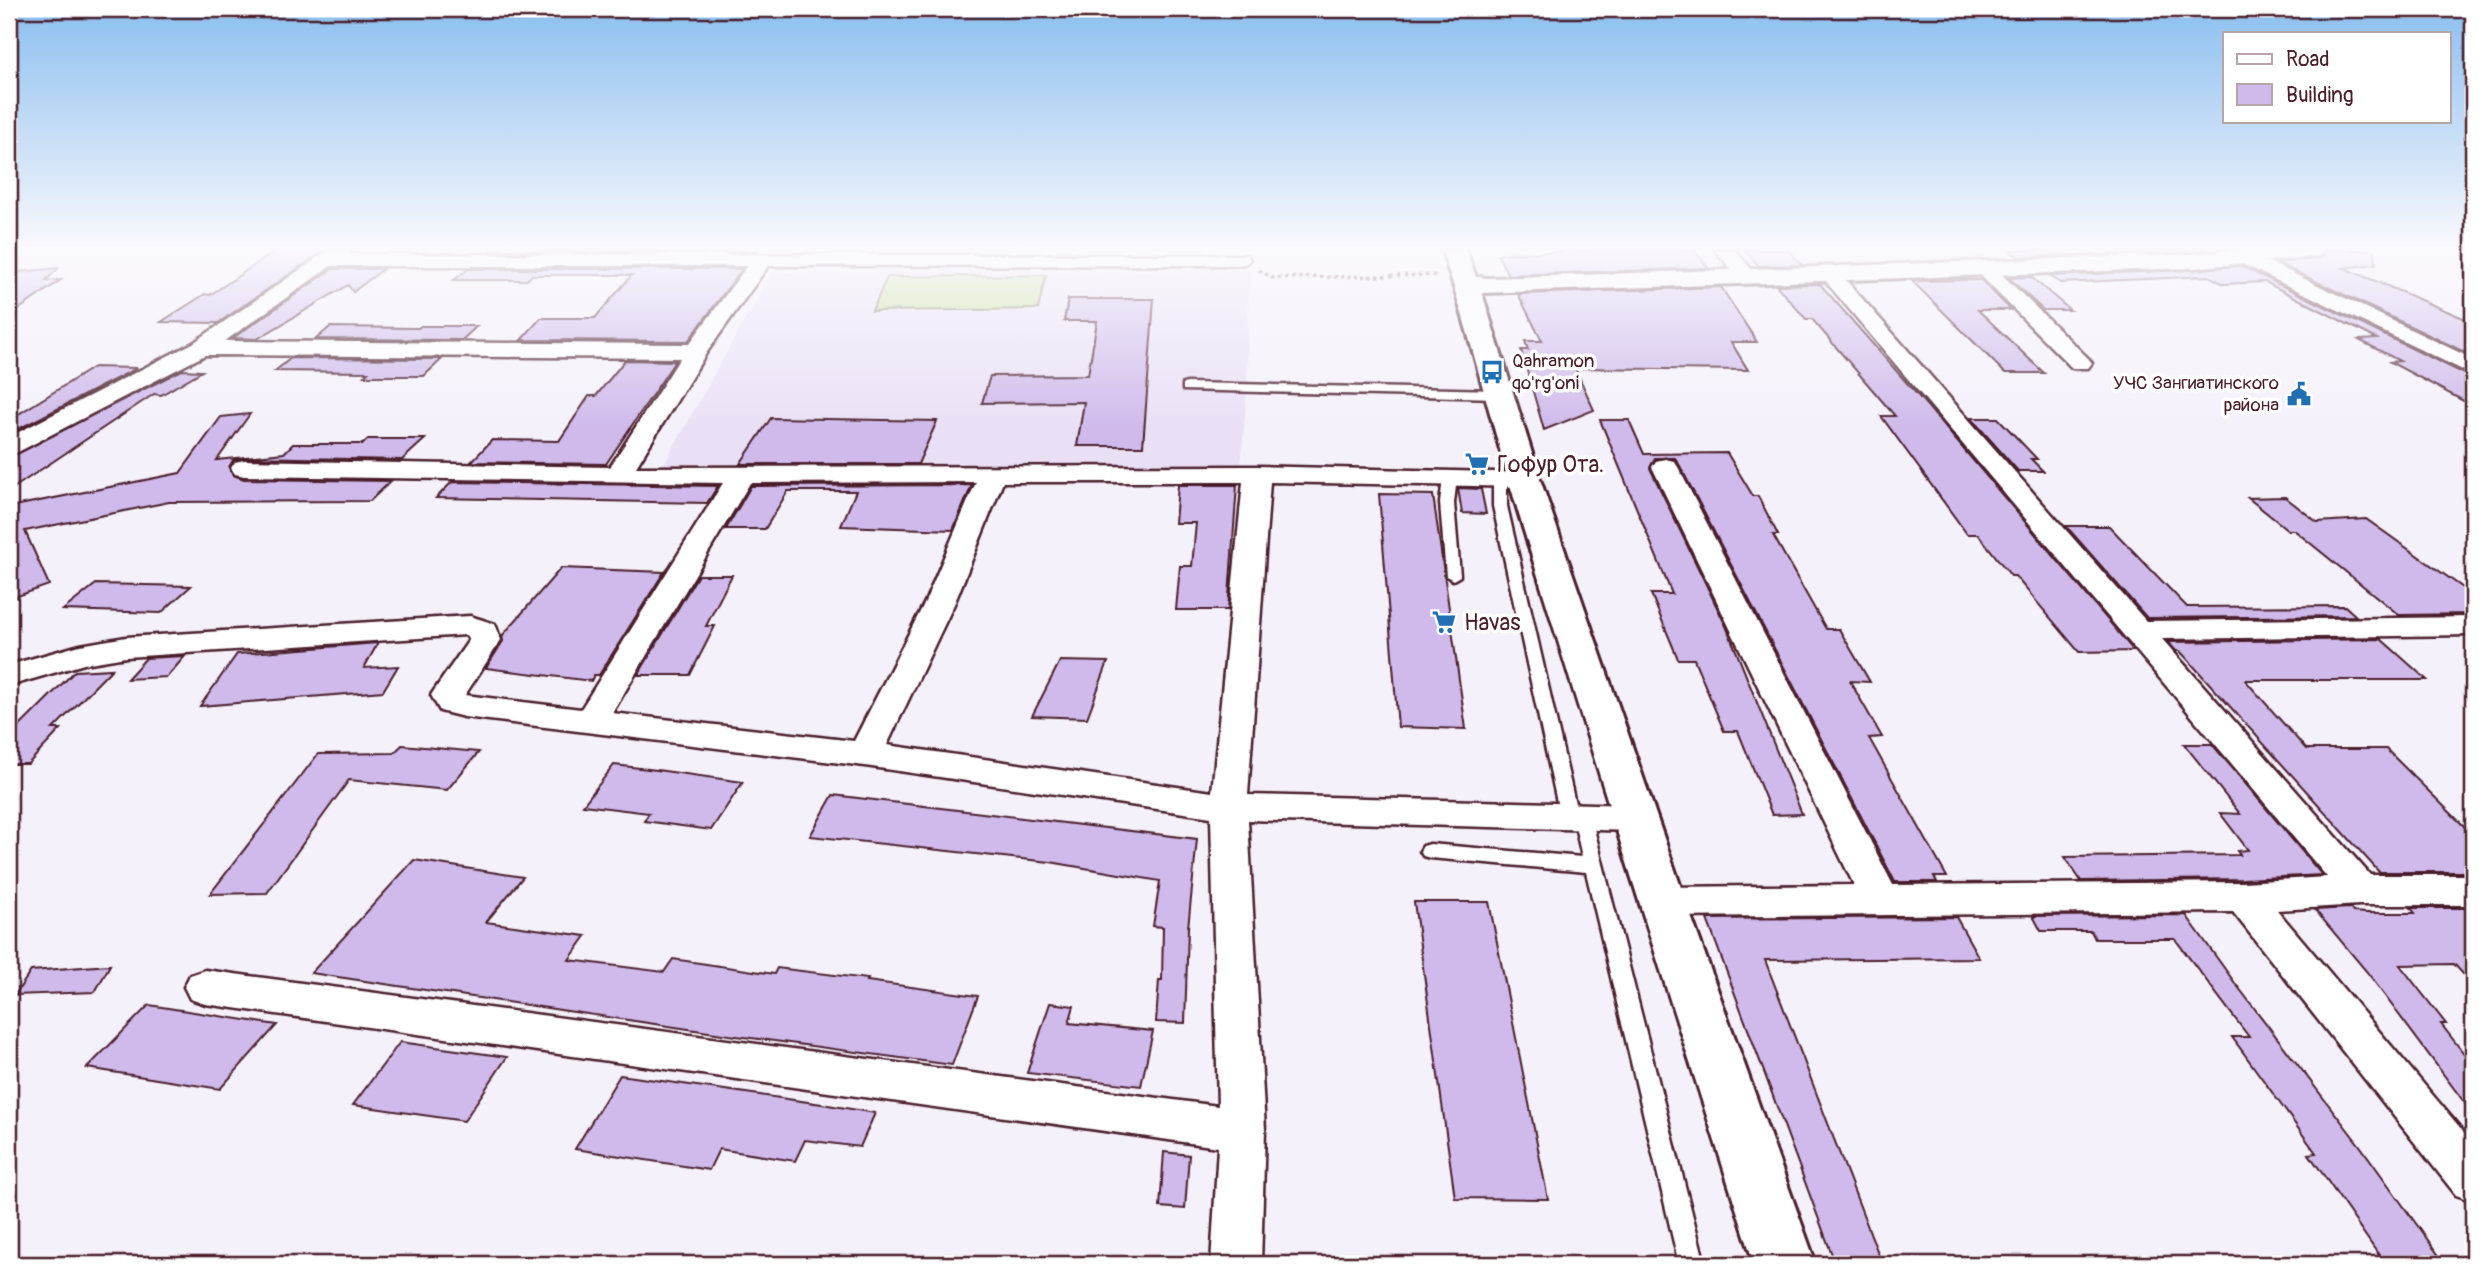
<svg xmlns="http://www.w3.org/2000/svg" width="2482" height="1273" viewBox="0 0 2482 1273" font-family="Pangolin,sans-serif">
  <rect width="100%" height="100%" fill="#f5f1fb"/>
  <filter id="ink" filterUnits="userSpaceOnUse"><feTurbulence type="fractalNoise" baseFrequency=".0143" numOctaves="2"/><feDisplacementMap in="SourceGraphic" scale="14" xChannelSelector="R" yChannelSelector="G"/><feConvolveMatrix kernelMatrix="1 2 1 2 8 2 1 2 1" color-interpolation-filters="sRGB"/></filter>
  <g filter="url(#ink)">
    <path fill="#eae0f6" d="M1249,270L1247,389L1241,468L660,471L772,272Z"/>
    <path fill="#c3e097" stroke="#868061" stroke-width="2" d="M1046,275L1038,309L872,311L887,277Z"/>
    <path fill="#cfbaeb" stroke="#4a1f2b" stroke-width="2" d="M277,250H325L218,323L161,322L205,294L210,295Z
      M492,250H757L755,252H489Z
      M1599,250H1695L1708,268L1508,275L1497,254Z
      M1744,250H1788L1802,265L1759,266Z
      M2008,250H2213L2020,257Z
      M2326,250H2375L2376,264L2344,268L2473,322V356L2277,263L2321,258Z
      M2241,266L2473,378V406L2390,362L2400,361L2359,340L2377,339L2265,282L2223,284L2209,276L2061,283L2050,276Z
      M59,268L45,281L61,280L9,316V273Z
      M332,269H383L353,292L348,285L257,339L233,338Z
      M468,269H742L688,341L521,340L541,318H595L632,275H532L527,280H454Z
      M2031,277L2070,310H2043L2009,278Z
      M1970,280H1981L2011,310H1978L2044,373H2005L1912,281Z
      M1820,284L1928,407L2134,651L2079,652L2015,576H2011L1978,534H1967L1881,416H1895L1812,319H1806L1776,285Z
      M1721,287L1757,342H1731L1748,370L1575,368L1594,410L1544,430L1521,350H1528L1525,341H1542L1518,294Z
      M1068,299H1154L1143,446H1077L1084,402L982,403L990,376L1088,375L1097,321H1064Z
      M421,326H477L462,340L316,339L330,327L418,328Z
      M291,358L442,359L424,376H364L368,372L275,371Z
      M625,360L675,361L606,464L471,462L492,440L559,441L589,396H596Z
      M94,367L137,368L9,434V420Z
      M182,370L202,371L161,395L154,394L9,491V457Z
      M250,414L217,460L284,453L293,444H363L368,439H425L402,460L244,457L234,459L229,467L233,475L244,479L391,481L370,501L169,502L25,531L49,585L9,599V495L14,506L180,473L221,417Z
      M771,418L937,421L918,464H740Z
      M1971,418H1998L2037,459H2031L2043,471H2018Z
      M1600,420H1629L1644,454L1727,453L1753,496H1758L1778,535H1773L1826,629H1839L1870,682L1850,681L1882,737L1869,738L1947,877H1934L1937,882H1895L1680,466L1675,458H1655L1650,468L1726,626L1802,814L1772,815L1738,731H1724L1694,659H1678L1651,594H1672Z
      M452,482L718,486L707,503L436,498Z
      M972,485L953,530L841,526L856,491H788L765,529H726L751,486Z
      M1178,485H1237L1228,610H1176L1180,566H1192L1196,523H1175Z
      M1458,488L1481,489L1486,514L1462,513Z
      M1379,494L1433,495L1466,729L1398,727Z
      M2285,497L2317,522L2366,519L2473,595V614L2399,615L2294,530H2288L2248,498Z
      M2066,526H2109L2187,607L2345,606L2356,616L2147,618Z
      M561,568L664,572L599,675H594L591,681L486,668L503,641L502,636Z
      M698,575H732L706,626H715L690,675H638Z
      M96,584L191,586L161,613L63,610Z
      M2381,639L2427,680H2245L2306,749H2386L2473,835V872H2379L2180,651H2176L2168,642Z
      M378,643L364,668L398,666L383,691L200,706L237,654Z
      M185,656L167,677L127,679L146,658Z
      M1060,661L1108,662L1087,718L1032,716Z
      M112,669L53,729H61L28,764H9V737L75,671Z
      M2184,744H2212L2322,875L2243,879L2081,881L2065,857L2240,855L2237,851L2248,850L2220,813L2240,814Z
      M402,745L479,752L447,790L349,780L267,893L210,894L318,754L394,753Z
      M614,765L657,770L743,782L711,830L644,821L649,813L583,805Z
      M833,795L1197,839L1188,928L1185,1023L1156,1022L1159,980H1162L1163,927L1153,926L1160,881L1050,862L810,836Z
      M414,860L523,877L486,922L586,936L569,960L664,972L673,959L774,974L777,968L868,979L867,981L978,996L952,1065L729,1035L311,973Z
      M1414,902H1489L1548,1199L1455,1198Z
      M2350,908L2353,912L2365,913H2415L2411,908H2473V985L2454,964L2400,965L2446,1024H2441L2473,1065V1114L2367,972L2315,910Z
      M2186,915L2235,983L2361,1147L2445,1264H2385L2309,1154L2316,1153L2232,1037H2249L2175,939H2095L2091,931H2041L2033,916Z
      M1956,917L1979,958L1765,960L1881,1261L1834,1260L1707,919Z
      M110,965L95,992L15,995L31,971Z
      M1050,1003L1074,1006L1069,1023L1153,1031L1141,1086L1027,1073Z
      M149,1005L277,1025L220,1089L87,1068Z
      M400,1042L507,1057L464,1121L353,1105Z
      M620,1075L822,1104L875,1113L860,1147L805,1140L795,1161L719,1149L709,1170L575,1149Z
      M1164,1152L1189,1155L1185,1209L1160,1207Z"/>
    <g fill="none" stroke-linecap="round" stroke-linejoin="round">
      <g stroke="#4a1f2b" stroke-width="5">
        <path id="lane" d="M1187,383L1498,390L1504,394L1498,398L1183,390V384Z
          M1450,474L1457,478L1454,503L1460,576L1453,580L1446,576L1440,503L1443,478Z
          M1500,474L1507,478V506L1577,812H1589L1591,817L1705,1264H1679L1586,872L1430,858L1423,856L1420,851L1423,846L1430,844L1582,857L1574,821H1562L1560,816L1493,506V478Z"/>
      </g>
      <g stroke="#4a1f2b" stroke-width="5">
        <path id="street" d="M329,250H351L348,254L1247,255L1250,259L1247,263L1240,265L768,266L707,352L636,467L1257,466L1533,473L1537,479L1533,485L1524,487L1270,482L1248,795L1634,805L1647,809L1653,818L1647,827L1634,831L1248,820L1265,1130L1261,1264H1211L1218,1147L205,1004L190,999L184,987L190,975L205,970L1218,1106L1211,817L865,766L464,717L440,711L431,695L469,640L466,635L126,657L84,664L9,686V665L80,645L126,637L470,616L495,624L501,640L465,695L581,709L723,483L244,476L235,474L231,468L235,462L244,460L610,467L680,358L205,355L18,452L9,455V437L193,343ZM331,266H747L689,344L225,341ZM976,482L925,602L854,741L612,713L750,483ZM1003,482H1243L1212,792L887,745L955,602Z
          M1715,250H1735L1758,277L1755,281H1741Z
          M2219,250H2244L2473,359V375L2222,254Z
          M1986,264L1993,266L2088,358L2092,363L2088,368H2072L1979,274L1976,270L1979,266Z
          M1830,268L1837,270L2146,621L2473,617V635L2162,639L2370,875H2473V905H2360L2277,910L2473,1143V1201L2456,1195L2233,912L1662,917L1648,913L1642,902L1648,891L1662,887L1854,885L1652,467L1656,461L1665,459L1674,461L1678,467L1893,885L2243,882L2327,877L1823,278L1820,274L1823,270Z"/>
      </g>
      <g stroke="#4a1f2b" stroke-width="6">
        <path id="secondary" d="M1442,250H1466L1476,277L1488,278L2192,254L2237,250H2323L2320,255L2311,257L2192,268L1482,293L1540,479L1686,902L1816,1264H1754C1675,1017 1597,769 1521,521C1493,431 1472,339 1442,250Z"/>
      </g>
      <path stroke="#4a1f2b" stroke-width="3.5" stroke-dasharray="3.5 3.5" stroke-linecap="butt" d="M1259,270L1273,278L1437,275"/>
      <use href="#lane" fill="#fff" fill-rule="evenodd"/>
      <use href="#street" fill="#fff" fill-rule="evenodd"/>
      <use href="#secondary" fill="#fff" fill-rule="evenodd"/>
    </g>
  </g>
  <linearGradient id="sky" x2="0" y2="1"><stop stop-color="#8abeef"/><stop offset="0.58" stop-color="#faf9fd"/><stop offset="1" stop-color="#faf9fd" stop-opacity="0"/></linearGradient>
  <rect width="2482" height="428" fill="url(#sky)"/>
  <defs>
    <g id="bus-bare" transform="scale(1.89)"><path d="M-5-6H5V4H4V6H2V4H-2V6H-4V4H-5ZM-3.5-4V0h7V-4ZM-3.5 1.2v1.5H-2V1.2ZM2 1.2v1.5H3.5V1.2Z" fill="#1f6fb2" stroke="#fff" stroke-width="2.5" paint-order="stroke"/></g>
    <g id="civic-bare" transform="scale(1.89)"><path d="M-.6-6.5H3V-4.5H.6V-3L4-1V1h2V6H-6V1h2V-1L-.6-3ZM-1.2 2.5V6h2.4V2.5Z" fill="#1f6fb2" stroke="#fff" stroke-width="2.5" paint-order="stroke"/></g>
    <g id="supermarket-bare" transform="scale(1.89)"><path d="M-6-5.5h2.5l.6 2H6L4.5 2H-2.5L-4.4-4H-6ZM-1.5 3.2a1.3 1.3 0 1 0 .1 0ZM3 3.2a1.3 1.3 0 1 0 .1 0Z" fill="#1f6fb2" stroke="#fff" stroke-width="2.5" paint-order="stroke"/></g>
  </defs>
  <g fill-rule="evenodd">
    <use href="#bus-bare" x="1492" y="372"/>
    <use href="#civic-bare" x="2299" y="394"/>
    <use href="#supermarket-bare" x="1477" y="464"/>
    <use href="#supermarket-bare" x="1444" y="622"/>
  </g>
  <g text-anchor="middle" dominant-baseline="central" stroke-width="7" stroke-linejoin="round" paint-order="stroke">
    <g font-size="19" fill="#4a1f2b" stroke="#fff" text-anchor="start">
      <text x="1512" y="361">Qahramon<tspan x="1512" dy="22">qo'rg'oni</tspan></text>
      <text x="2279" y="383" text-anchor="end">УЧС Зангиатинского<tspan x="2279" dy="22">района</tspan></text>
    </g>
    <g font-size="23" fill="#4a1f2b" stroke="#fff" text-anchor="start">
      <text x="1497" y="464">Гофур Ота.</text>
      <text x="1464" y="622">Havas</text>
    </g>
  </g>
  <rect width="2482" height="1273" fill="none" stroke="#fff" stroke-width="35"/>
  <rect x="18" y="18" width="2447" height="1238" fill="none" stroke="#4a1f2b" stroke-width="2.5" filter="url(#ink)"/>
  <rect x="2223" y="32" width="228" height="91" fill="#ffffff" stroke="#b7a5aa" stroke-width="2"/>
  <rect x="2237" y="54" width="35" height="10" fill="#ffffff" stroke="#b7a5aa" stroke-width="2"/>
  <text x="2286" y="66" font-size="21" fill="#4a1f2b">Road</text>
  <rect x="2237" y="84" width="35" height="21" fill="#cfbaeb" stroke="#b7a5aa" stroke-width="2"/>
  <text x="2286" y="102" font-size="21" fill="#4a1f2b">Building</text>
</svg>
